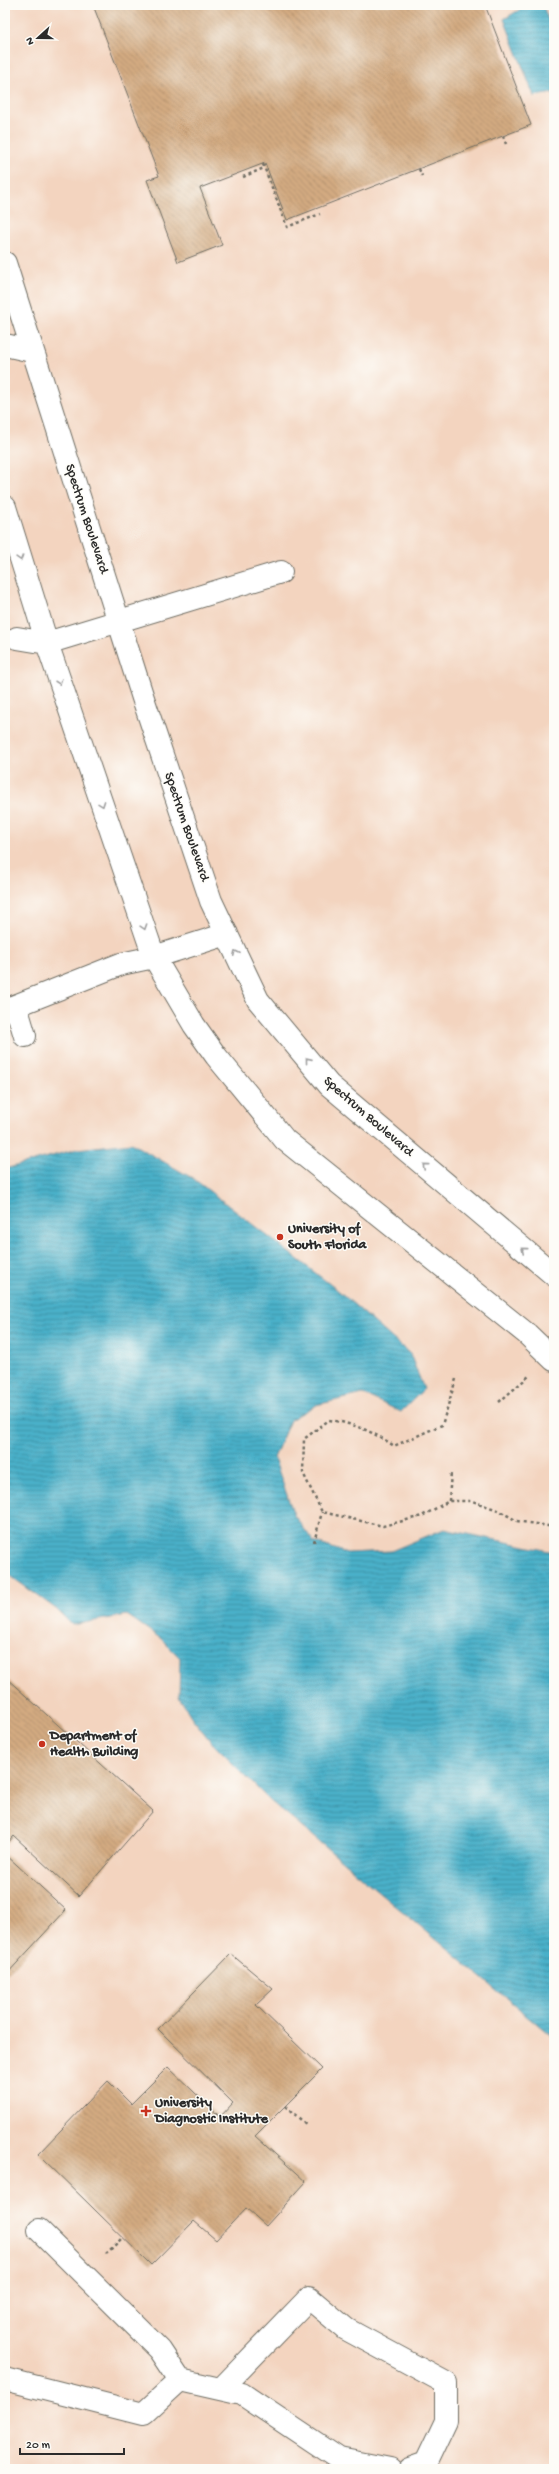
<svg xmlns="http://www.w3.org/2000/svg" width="559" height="2474" viewBox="0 0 559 2474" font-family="'Gochi Hand',sans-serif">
  <defs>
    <pattern id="water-rules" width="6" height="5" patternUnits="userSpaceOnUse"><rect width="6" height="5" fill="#4ab0c9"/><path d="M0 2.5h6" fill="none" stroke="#3e8fa3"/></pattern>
    <pattern id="building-back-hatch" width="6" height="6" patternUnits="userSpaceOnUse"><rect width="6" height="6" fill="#d3aa81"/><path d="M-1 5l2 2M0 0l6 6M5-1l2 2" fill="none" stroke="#ab8b6a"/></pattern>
  </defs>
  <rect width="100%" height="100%" fill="#fdfcf7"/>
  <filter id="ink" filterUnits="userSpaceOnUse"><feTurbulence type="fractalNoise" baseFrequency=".025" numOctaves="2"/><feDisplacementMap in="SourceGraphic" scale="8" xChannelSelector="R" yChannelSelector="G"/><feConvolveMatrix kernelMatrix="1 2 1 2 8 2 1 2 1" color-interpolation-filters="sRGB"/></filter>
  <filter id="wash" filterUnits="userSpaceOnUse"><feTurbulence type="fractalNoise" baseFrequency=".012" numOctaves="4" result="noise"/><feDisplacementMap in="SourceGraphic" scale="16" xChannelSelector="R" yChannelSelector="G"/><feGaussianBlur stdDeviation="0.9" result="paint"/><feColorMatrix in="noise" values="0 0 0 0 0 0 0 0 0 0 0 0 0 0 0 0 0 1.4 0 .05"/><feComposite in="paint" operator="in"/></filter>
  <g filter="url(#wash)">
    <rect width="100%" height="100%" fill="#eee7cb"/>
    <path fill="#f3d4bf" d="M5,5H554V2469H5Z"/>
    <path fill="url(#water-rules)" stroke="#3a6e7a" d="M543,6L554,34V93L534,96L504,19L524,7Z
      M131,1143L194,1179L340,1292L410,1354L424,1389L401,1412L363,1394L316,1405L290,1420L274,1458L294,1515L314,1542L347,1553L391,1551L444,1529L554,1552V2038L269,1800L212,1743L192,1718L179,1697L180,1658L160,1638L127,1615L72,1625L56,1609L5,1572V1169L77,1149Z"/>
    <g id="blocks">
      <path fill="url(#building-back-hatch)" d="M93,5H485L531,125L287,220L265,163L200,188L222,245L178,262L147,180L159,176Z
        M5,1677L153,1811L79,1896L14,1836L5,1846Z
        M5,1854L66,1910L5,1976Z
        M231,1954L273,1989L256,2005L322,2069L255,2136L306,2182L266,2226L246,2208L216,2240L194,2221L151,2265L38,2154L108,2081L131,2104L168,2067L220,2117L233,2103L158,2029Z"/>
    </g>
  </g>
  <g filter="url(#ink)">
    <use href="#blocks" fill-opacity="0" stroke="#6f6d63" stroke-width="1"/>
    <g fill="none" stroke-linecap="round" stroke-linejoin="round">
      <g stroke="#6f6d63" stroke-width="24">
        <path id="minor" d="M5,263L143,698L211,901L258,1000L329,1085L554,1275
          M5,345L32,351
          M5,507L47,643L154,957L194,1025L216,1056L285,1140L527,1334L554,1360
          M17,638L47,643L281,572
          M16,1006L25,1036
          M5,1010L121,964L154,957L227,934
          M39,2230L160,2350L180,2380L242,2394L339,2459L390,2469
          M5,2379L143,2414L180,2380
          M221,2389L309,2298L346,2329L446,2383V2421L426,2463L409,2469"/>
      </g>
      <path stroke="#6f6d63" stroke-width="2.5" stroke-dasharray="3 3" stroke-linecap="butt" d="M503,136L506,144
        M263,164L287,227L320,214
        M419,169L422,176
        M243,177L264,168
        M456,1379L442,1425L394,1446C374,1432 353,1423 329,1420L304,1439L303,1473L322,1512L383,1526L422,1516L449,1501H472L498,1510L517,1521L554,1527
        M499,1402L529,1376
        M449,1501L451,1472
        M314,1542L322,1512
        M285,2106L307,2125
        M106,2254L123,2237"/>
      <use href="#minor" stroke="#fff" stroke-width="22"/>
    </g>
    <defs><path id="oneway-chevron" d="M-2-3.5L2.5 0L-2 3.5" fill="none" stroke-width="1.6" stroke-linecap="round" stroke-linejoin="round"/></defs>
    <g stroke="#a0a0a0">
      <use href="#oneway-chevron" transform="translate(20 558) rotate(73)"/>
      <use href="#oneway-chevron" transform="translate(59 682) rotate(71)"/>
      <use href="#oneway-chevron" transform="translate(102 804) rotate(70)"/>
      <use href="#oneway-chevron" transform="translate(144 927) rotate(72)"/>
      <use href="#oneway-chevron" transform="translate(236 953) rotate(-115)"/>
      <use href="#oneway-chevron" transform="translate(308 1060) rotate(-129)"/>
      <use href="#oneway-chevron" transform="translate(425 1166) rotate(-140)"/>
      <use href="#oneway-chevron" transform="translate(524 1250) rotate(-140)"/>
    </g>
  </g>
  <g fill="#c8321e" stroke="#fdfcf7" stroke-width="1.5">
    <circle cx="280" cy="1237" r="4"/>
    <circle cx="42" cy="1744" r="4"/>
    <path d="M144 2105h4v4h4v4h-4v4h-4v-4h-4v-4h4z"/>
  </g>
  <g text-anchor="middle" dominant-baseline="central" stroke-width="3" stroke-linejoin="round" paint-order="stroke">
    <g font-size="14" fill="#2b2b2b" stroke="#fdfcf7">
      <text transform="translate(86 519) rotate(72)">Spectrum Boulevard</text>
      <text transform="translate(186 827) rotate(71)">Spectrum Boulevard</text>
      <text transform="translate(368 1117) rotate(41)">Spectrum Boulevard</text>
    </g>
    <g font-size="14" font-weight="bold" fill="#2b2b2b" stroke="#fdfcf7" text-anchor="start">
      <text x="288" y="1229">University of<tspan x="288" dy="16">South Florida</tspan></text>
      <text x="50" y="1736">Department of<tspan x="50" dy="16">Health Building</tspan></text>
      <text x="155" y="2103">University<tspan x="155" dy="16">Diagnostic Institute</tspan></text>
    </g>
  </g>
  <rect width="559" height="2474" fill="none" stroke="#fdfcf7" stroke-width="20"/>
  <g transform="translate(38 38) rotate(249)" stroke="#fdfcf7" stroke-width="3" paint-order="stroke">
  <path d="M0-3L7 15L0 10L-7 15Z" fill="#2b2b2b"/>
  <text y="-6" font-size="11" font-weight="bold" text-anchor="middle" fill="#2b2b2b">N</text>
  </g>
  <path d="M20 2448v6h104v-6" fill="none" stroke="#2b2b2b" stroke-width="2"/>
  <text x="26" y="2448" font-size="12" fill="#2b2b2b" stroke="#fdfcf7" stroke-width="3" paint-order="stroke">20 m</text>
</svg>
